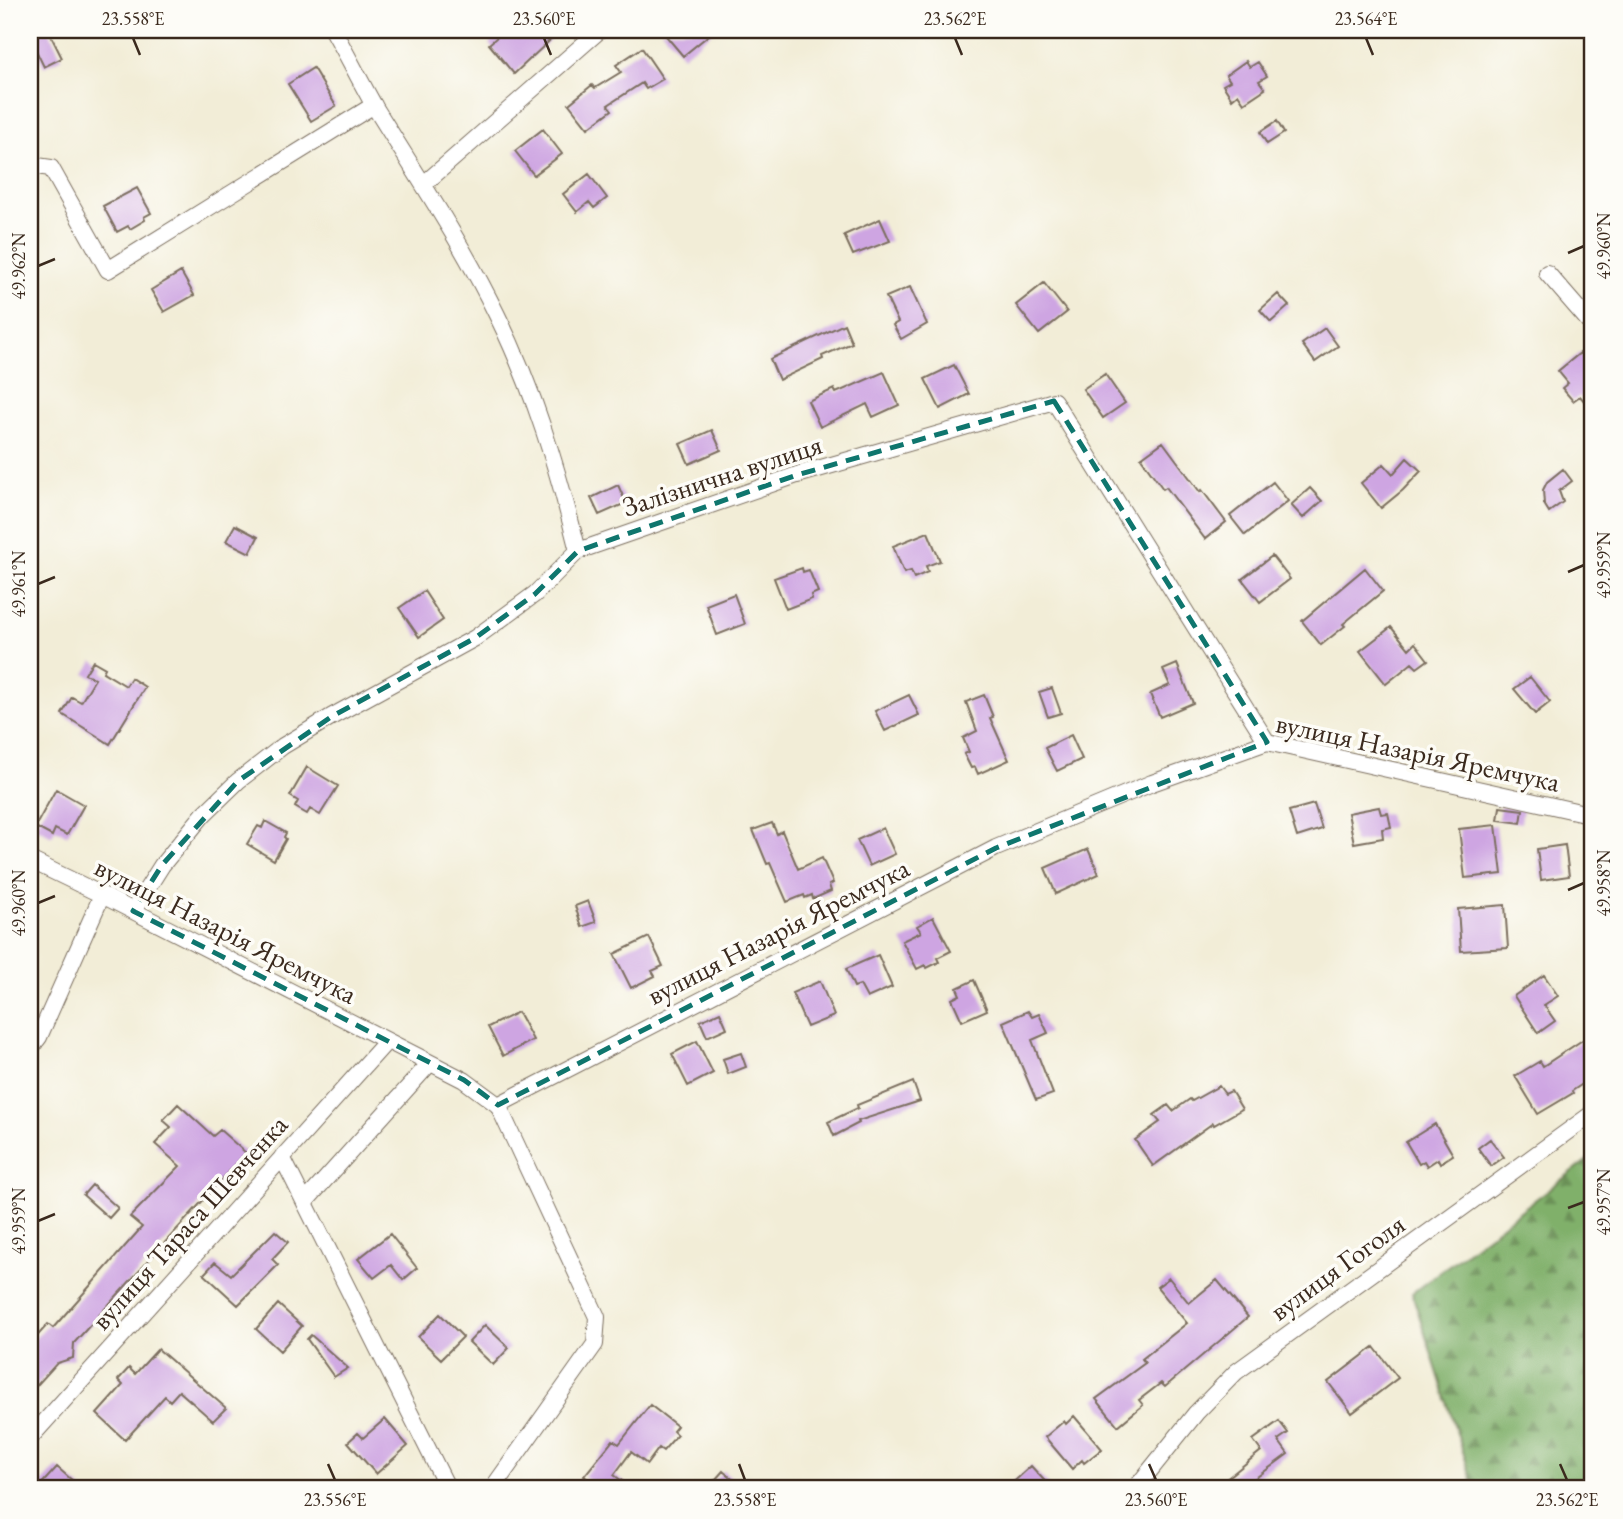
<svg xmlns="http://www.w3.org/2000/svg" width="1623" height="1519" viewBox="0 0 1623 1519" font-family="'EB Garamond',serif">
  <defs>
    <pattern id="forest-firs" width="22" height="20" patternUnits="userSpaceOnUse" patternTransform="scale(1.75)"><rect width="22" height="20" fill="#80b06a"/><path d="M5 1l3.5 6h-7zM16 11l3.5 6h-7z" fill="#6a8f57"/></pattern>
  </defs>
  <rect width="100%" height="100%" fill="#fdfcf7"/>
  <filter id="ink" filterUnits="userSpaceOnUse"><feTurbulence type="fractalNoise" baseFrequency=".0143" numOctaves="2"/><feDisplacementMap in="SourceGraphic" scale="14" xChannelSelector="R" yChannelSelector="G"/><feConvolveMatrix kernelMatrix="1 2 1 2 8 2 1 2 1" color-interpolation-filters="sRGB"/></filter>
  <filter id="wash" filterUnits="userSpaceOnUse"><feTurbulence type="fractalNoise" baseFrequency=".00686" numOctaves="4" result="noise"/><feDisplacementMap in="SourceGraphic" scale="28" xChannelSelector="R" yChannelSelector="G"/><feGaussianBlur stdDeviation="1.57" result="paint"/><feColorMatrix in="noise" values="0 0 0 0 0 0 0 0 0 0 0 0 0 0 0 0 0 1.4 0 .05"/><feComposite in="paint" operator="in"/></filter>
  <g filter="url(#wash)">
    <rect width="100%" height="100%" fill="#f2edd7"/>
    <path fill="url(#forest-firs)" stroke="#5e6d44" stroke-width="2" d="M1593,1156V1489H1475L1412,1293Z"/>
    <g id="blocks">
      <path fill="#cea5e2" d="M48,30L62,58L44,67L30,38Z
        M505,30H561L514,74L489,44Z
        M661,30H715L683,56Z
        M642,48L663,79L646,89L642,83L608,105L612,110L588,128L569,104L592,85L595,88L621,72L616,65Z
        M1246,61L1250,67L1258,62L1267,76L1259,81L1265,89L1244,103L1238,94L1232,99L1223,85L1230,81L1226,75Z
        M313,68L336,106L311,121L288,84Z
        M1277,121L1284,133L1267,144L1260,132Z
        M543,129L562,154L534,175L515,151Z
        M589,174L607,198L594,208L589,202L577,212L563,194Z
        M137,188L151,213L144,217L145,220L130,229L128,226L117,232L103,206Z
        M880,219L890,241L853,255L844,235Z
        M181,272L194,295L164,312L151,290Z
        M1044,283L1067,312L1039,334L1016,305Z
        M910,287L927,324L901,339L893,325L898,322L886,297Z
        M1278,294L1289,306L1271,322L1260,310Z
        M844,324L852,343L822,356L823,359L779,380L770,359Z
        M1325,328L1338,346L1315,362L1302,344Z
        M1580,353L1593,370V395L1585,402L1580,396L1573,401L1562,388L1568,383L1558,371Z
        M954,365L969,394L940,409L925,379Z
        M884,372L899,405L873,417L867,404L820,427L808,401L834,389L836,393Z
        M1105,374L1125,403L1103,418L1083,389Z
        M712,430L721,450L689,464L680,444Z
        M1163,442L1200,492L1202,490L1226,522L1205,539L1166,487L1163,489L1141,458Z
        M1407,458L1421,471L1403,490L1381,508L1361,483L1384,464L1393,474Z
        M1563,469L1572,481L1559,491L1563,502L1549,512L1544,504L1543,490L1547,482Z
        M1273,482L1288,501L1245,535L1230,516Z
        M618,485L626,503L599,515L591,498Z
        M1310,488L1322,501L1303,518L1291,505Z
        M235,525L258,537L250,553L226,541Z
        M928,532L940,561L926,566L928,572L914,578L911,571L904,573L893,546Z
        M1272,556L1290,579L1260,602L1242,579Z
        M802,568L803,572L809,570L818,592L811,595L812,599L786,609L774,578Z
        M1365,568L1383,591L1343,624L1345,626L1321,645L1302,621Z
        M424,591L443,620L419,637L399,608Z
        M734,594L745,624L717,635L706,605Z
        M1391,627L1409,649L1415,643L1428,660L1417,668L1412,663L1386,684L1360,651Z
        M93,661L105,668L103,672L126,686L131,678L145,687L110,744L62,714L72,697L81,702L95,679L85,674Z
        M1177,664L1193,703L1160,717L1150,694L1170,685L1163,670Z
        M1530,677L1550,702L1535,714L1514,689Z
        M1052,688L1061,713L1048,717L1039,692Z
        M909,695L919,715L885,731L875,711Z
        M984,695L993,717L990,718L1009,760L978,774L975,767L971,768L964,754L969,752L963,738L977,731L966,702Z
        M1071,735L1082,759L1057,771L1045,748Z
        M307,767L338,786L320,815L310,809L307,814L295,807L298,801L290,796Z
        M56,789L84,805L67,835L55,829L52,836L35,827Z
        M1314,804L1322,829L1297,837L1289,811Z
        M1379,807L1381,814L1388,813L1391,827L1382,829L1383,838L1354,843L1348,813Z
        M1500,807L1523,810L1521,823L1498,820Z
        M265,821L286,833L284,837L286,839L274,860L247,844L258,826L262,828Z
        M772,823L777,834L782,831L798,869L822,858L833,883L829,885L831,891L813,899L812,895L805,898L804,895L787,902L770,863L767,864L753,830Z
        M1496,825L1502,874L1465,878L1459,829Z
        M883,828L895,854L869,866L857,840Z
        M1565,845L1569,876L1541,880L1537,849Z
        M1088,849L1099,874L1056,894L1045,868Z
        M588,901L596,922L582,927L575,906Z
        M1505,905L1508,948L1461,951L1458,909Z
        M933,917L951,951L937,958L939,962L927,968L925,965L917,969L902,941L921,932L917,926Z
        M649,937L663,966L652,971L655,976L631,988L614,954Z
        M878,955L892,987L867,998L860,985L854,987L846,969Z
        M1544,975L1558,996L1544,1005L1555,1021L1538,1033L1514,996Z
        M974,980L987,1010L962,1021L952,999L960,995L957,988Z
        M820,981L834,1016L807,1027L792,993Z
        M1028,1011L1032,1017L1039,1014L1048,1033L1032,1040L1053,1094L1036,1100L1003,1022Z
        M518,1012L533,1040L503,1056L488,1027Z
        M720,1012L727,1028L707,1037L700,1021Z
        M1593,1033V1077L1572,1091L1573,1093L1538,1114L1515,1076L1540,1061L1543,1066Z
        M697,1041L713,1073L688,1086L672,1054Z
        M741,1053L746,1067L728,1074L723,1059Z
        M913,1082L920,1101L858,1121L859,1123L834,1136L828,1122L858,1108L857,1105Z
        M1219,1086L1225,1094L1231,1091L1242,1109L1214,1125L1213,1123L1153,1166L1135,1140L1160,1122L1154,1115L1168,1105L1173,1111L1190,1099L1192,1101Z
        M178,1104L213,1136L220,1130L246,1153L74,1343L73,1358L57,1363L30,1393V1344L48,1324L53,1328L142,1227L130,1217L180,1166L155,1144L171,1127L163,1120Z
        M1435,1124L1453,1155L1440,1163L1438,1159L1427,1166L1424,1161L1419,1164L1406,1142Z
        M1490,1139L1504,1157L1491,1166L1478,1148Z
        M92,1185L118,1208L109,1218L83,1195Z
        M275,1231L288,1242L272,1259L278,1265L238,1305L204,1274L215,1262L231,1275Z
        M390,1234L417,1268L403,1280L391,1265L374,1278L358,1259Z
        M1169,1278L1189,1303L1217,1280L1248,1317L1165,1387L1161,1383L1139,1400L1143,1405L1118,1426L1096,1399L1145,1363L1142,1359L1187,1323L1157,1287Z
        M278,1304L302,1326L280,1351L256,1329Z
        M440,1314L463,1337L441,1359L418,1337Z
        M485,1325L509,1348L493,1365L469,1342Z
        M311,1335L348,1368L334,1377L307,1339Z
        M1374,1347L1398,1378L1352,1413L1328,1382Z
        M158,1349L226,1408L213,1421L179,1391L170,1401L165,1396L125,1440L97,1414L123,1385L118,1380L129,1368L135,1374Z
        M650,1405L677,1426L673,1431L677,1435L663,1451L659,1448L647,1464L631,1452L614,1475L633,1489H601L584,1476L613,1440L619,1444Z
        M1074,1416L1102,1449L1084,1463L1082,1460L1072,1469L1045,1437L1064,1421L1066,1424Z
        M385,1419L408,1446L376,1474L348,1442L358,1433L363,1438Z
        M1279,1421L1288,1433L1278,1440L1288,1454L1253,1480L1261,1489H1214L1261,1451L1253,1440Z
        M1031,1466L1052,1489H1006Z
        M57,1467L82,1489H37Z
        M723,1471L744,1489H707Z"/>
    </g>
  </g>
  <g filter="url(#ink)">
    <use href="#blocks" fill-opacity="0" stroke="#7b6e5f" stroke-width="2"/>
    <g fill="none" stroke-linecap="round" stroke-linejoin="round">
      <g stroke="#7b6e5f" stroke-width="18">
        <path id="minor" d="M333,30C348,56 361,83 376,109C418,177 462,243 497,315C534,390 558,470 578,551
          M30,165L51,168L108,270L374,105
          M424,184L600,30
          M1547,273L1593,326
          M30,860L102,895L464,1080L498,1105L996,848L1152,783L1267,742L1593,815
          M133,911L162,865L203,815L238,781L283,746L331,717L475,638L535,594L578,551L797,475L1054,401L1267,742
          M30,1049L39,1037L102,895
          M282,1157L448,1489
          M305,1202L430,1063
          M30,1438L387,1041
          M492,1489L595,1344L597,1317L498,1105
          M1135,1489L1196,1413L1236,1372L1593,1113"/>
      </g>
      <use href="#minor" stroke="#fff" stroke-width="16"/>
    </g>
  </g>
  <path fill="none" stroke="#0f766e" stroke-width="5" stroke-dasharray="14 9" stroke-linejoin="round" d="M1054,401L1267,742L996,848L498,1105L464,1080L133,911L162,865L238,781L331,717L475,638L535,594L578,551L797,475Z"/>
  <path fill="none" stroke="#3b2a1e" stroke-width="2.5" d="M133,38L140,55M544,38L551,55M955,38L962,55M1366,38L1373,55M1568,253L1584,246M38,266L55,259M1568,572L1584,565M38,584L55,577M1568,890L1584,883M38,903L55,896M1568,1208L1584,1202M38,1221L55,1214M328,1464L335,1480M739,1464L745,1480M1149,1464L1156,1480M1560,1464L1567,1480"/>
  <g text-anchor="middle" dominant-baseline="central" stroke-width="7" stroke-linejoin="round" paint-order="stroke">
    <g font-size="28" fill="#3b2a1e" stroke="#fdfcf7">
      <text transform="translate(722 475) rotate(-18)">Залізнична вулиця</text>
      <text transform="translate(1418 752) rotate(12)">вулиця Назарія Яремчука</text>
      <text transform="translate(226 930) rotate(27)">вулиця Назарія Яремчука</text>
      <text transform="translate(778 931) rotate(-27)">вулиця Назарія Яремчука</text>
      <text transform="translate(189 1222) rotate(-48)">вулиця Тараса Шевченка</text>
      <text transform="translate(1337 1267) rotate(-36)">вулиця Гоголя</text>
    </g>
  </g>
  <rect width="1623" height="1519" fill="none" stroke="#fdfcf7" stroke-width="77"/>
  <rect x="38" y="38" width="1546" height="1442" fill="none" stroke="#3b2a1e" stroke-width="2.5"/>
  <g font-size="18" text-anchor="middle" fill="#3b2a1e">
    <text x="133" y="25">23.558°E</text>
    <text x="544" y="25">23.560°E</text>
    <text x="955" y="25">23.562°E</text>
    <text x="1366" y="25">23.564°E</text>
    <text transform="translate(1604 246) rotate(-90)" y="6">49.960°N</text>
    <text transform="translate(19 266) rotate(-90)" y="6">49.962°N</text>
    <text transform="translate(1604 565) rotate(-90)" y="6">49.959°N</text>
    <text transform="translate(19 584) rotate(-90)" y="6">49.961°N</text>
    <text transform="translate(1604 883) rotate(-90)" y="6">49.958°N</text>
    <text transform="translate(19 903) rotate(-90)" y="6">49.960°N</text>
    <text transform="translate(1604 1202) rotate(-90)" y="6">49.957°N</text>
    <text transform="translate(19 1221) rotate(-90)" y="6">49.959°N</text>
    <text x="335" y="1506">23.556°E</text>
    <text x="745" y="1506">23.558°E</text>
    <text x="1156" y="1506">23.560°E</text>
    <text x="1567" y="1506">23.562°E</text>
  </g>
</svg>
